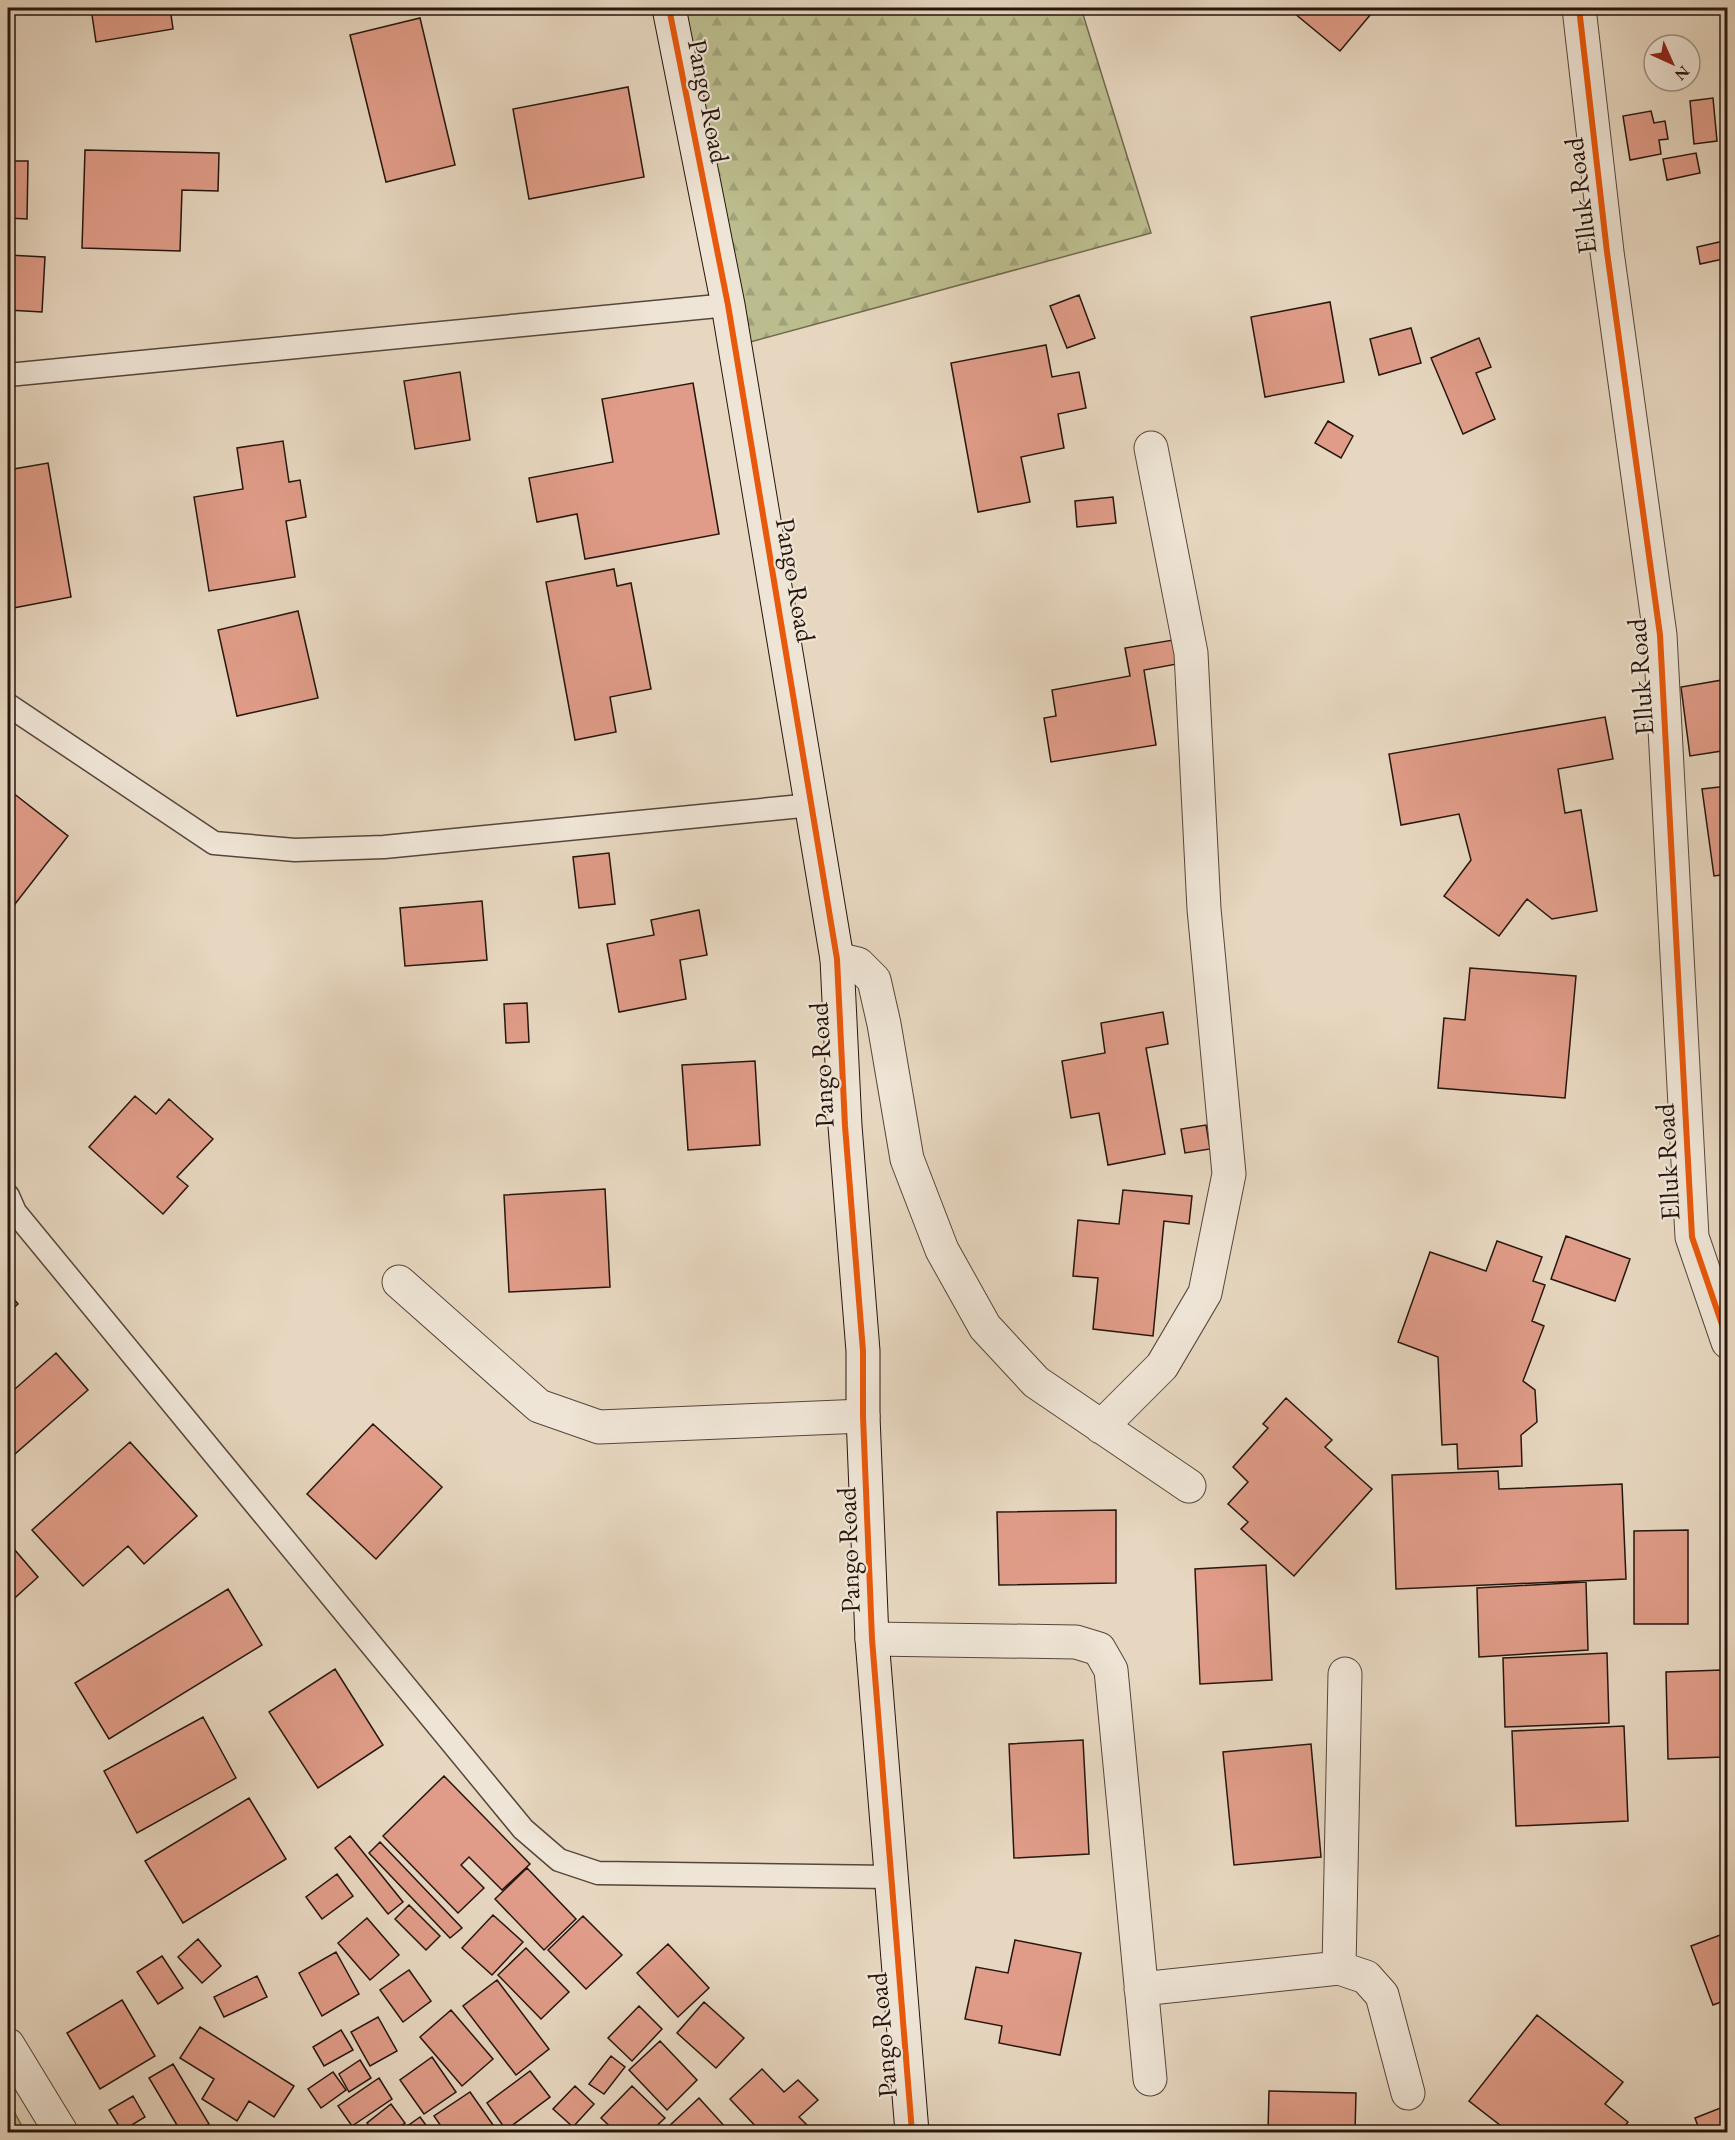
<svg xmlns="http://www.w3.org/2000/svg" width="1735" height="2140" viewBox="0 0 1735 2140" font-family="'EB Garamond',serif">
  <defs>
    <pattern id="grass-dots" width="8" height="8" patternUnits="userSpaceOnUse" patternTransform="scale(1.5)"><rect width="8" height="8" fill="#bcbd8e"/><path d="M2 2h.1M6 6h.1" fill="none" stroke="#a1a279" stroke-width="1.8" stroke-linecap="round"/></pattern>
    <pattern id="forest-firs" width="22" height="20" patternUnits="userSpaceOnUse" patternTransform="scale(1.5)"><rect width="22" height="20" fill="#bcbd8e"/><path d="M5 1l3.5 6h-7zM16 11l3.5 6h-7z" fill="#a1a279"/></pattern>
  </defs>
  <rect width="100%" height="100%" fill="#e7d7c0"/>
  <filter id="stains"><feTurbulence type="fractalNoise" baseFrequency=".00333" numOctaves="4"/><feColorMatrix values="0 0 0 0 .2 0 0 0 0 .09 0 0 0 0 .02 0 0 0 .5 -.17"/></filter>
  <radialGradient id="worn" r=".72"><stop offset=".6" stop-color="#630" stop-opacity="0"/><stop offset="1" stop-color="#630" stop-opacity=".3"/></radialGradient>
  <path fill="url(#grass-dots)" stroke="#716a4e" stroke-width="1.5" d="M8,2100L25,2132H8Z"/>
  <path fill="url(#forest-firs)" stroke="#716a4e" stroke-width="1.5" d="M682,8H1081L1151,233L750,342Z"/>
  <path fill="#e09c88" stroke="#26160e" stroke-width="1.5" d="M91,8H170L173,29L96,42Z
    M1288,8H1376L1340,51Z
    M420,18L455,165L386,182L350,35Z
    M628,87L644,177L529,199L513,109Z
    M1713,98L1717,141L1694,144L1690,101Z
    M1651,111L1654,123L1665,121L1668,139L1659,140L1661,154L1630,160L1623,116Z
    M85,150L219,153L218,191L182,190L180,251L82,248Z
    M1696,153L1700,173L1667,180L1663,159Z
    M8,161H28L27,219L8,218Z
    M1728,240V258L1700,264L1697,247Z
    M8,255L45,257L42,312L8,310Z
    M1079,295L1095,338L1067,348L1050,306Z
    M1330,302L1344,382L1265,397L1251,317Z
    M1411,328L1421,363L1379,375L1370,339Z
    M1479,338L1491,367L1476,373L1495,419L1463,434L1431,358Z
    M1046,345L1052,377L1079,372L1086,408L1058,414L1064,448L1021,457L1030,502L978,512L951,363Z
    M460,372L470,440L415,449L404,381Z
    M693,383L719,534L585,559L577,514L537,522L529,478L613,462L602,399Z
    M1328,421L1353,436L1341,458L1315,443Z
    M283,441L289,482L300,480L306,517L286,521L295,577L209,591L194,497L243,489L237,448Z
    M48,463L71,597L8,609V470Z
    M1113,497L1116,523L1077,527L1075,501Z
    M614,569L617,586L631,583L651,689L610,697L616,732L575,740L546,582Z
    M298,611L318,698L237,716L218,630Z
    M1173,640L1177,664L1144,670L1156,745L1051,762L1044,718L1056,716L1052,690L1130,676L1125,648Z
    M1728,679V750L1690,756L1681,687Z
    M1605,717L1613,759L1558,769L1565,813L1581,810L1597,911L1552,919L1527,899L1499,936L1444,896L1471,860L1459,814L1401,825L1389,754Z
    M1728,786V874L1714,876L1702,789Z
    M8,789L68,836L8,913Z
    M609,853L615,904L579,908L573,857Z
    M482,901L487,960L405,966L400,908Z
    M699,910L707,955L680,960L686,999L619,1012L607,944L654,935L651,920Z
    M1470,968L1576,976L1565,1098L1438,1088L1444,1018L1465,1020Z
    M527,1003L529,1042L506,1043L504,1004Z
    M1163,1012L1168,1044L1146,1048L1165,1154L1108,1165L1099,1113L1071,1118L1062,1061L1105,1053L1101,1023Z
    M755,1061L760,1145L688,1150L682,1065Z
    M135,1096L156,1114L169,1099L213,1139L177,1177L188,1186L163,1214L89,1147Z
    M1206,1125L1210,1149L1185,1153L1181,1129Z
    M605,1189L610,1287L509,1292L504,1195Z
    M1123,1190L1192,1196L1189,1224L1164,1221L1153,1336L1093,1329L1098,1278L1073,1276L1078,1220L1119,1224Z
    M1566,1236L1630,1259L1615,1301L1551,1279Z
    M1497,1241L1542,1257L1533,1281L1545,1285L1532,1321L1544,1326L1523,1381L1535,1390L1537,1422L1521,1435L1522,1466L1458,1469L1457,1444L1442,1445L1438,1357L1398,1342L1430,1252L1486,1271Z
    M8,1292L18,1304L8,1313Z
    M56,1353L88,1390L8,1460V1395Z
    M1286,1398L1332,1440L1325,1447L1372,1489L1294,1576L1241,1529L1248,1522L1228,1504L1248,1482L1233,1467L1268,1428L1263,1424Z
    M373,1424L442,1487L376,1559L307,1494Z
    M130,1442L197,1516L144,1564L128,1546L83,1586L32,1530Z
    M1498,1471L1499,1489L1622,1484L1626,1579L1396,1589L1392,1475Z
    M1116,1510V1583L999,1585L997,1512Z
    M1688,1530V1624H1634V1531Z
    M8,1542L38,1577L8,1604Z
    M1266,1565L1272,1680L1200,1684L1195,1569Z
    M1586,1582L1588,1650L1479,1657L1477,1588Z
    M228,1589L262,1645L109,1739L75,1683Z
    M1607,1653L1609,1723L1505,1727L1503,1658Z
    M335,1669L383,1745L318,1788L269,1712Z
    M1722,1670L1724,1757L1668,1759L1666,1672Z
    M203,1717L236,1778L137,1833L104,1771Z
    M1624,1726L1628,1821L1516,1826L1512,1731Z
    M1083,1740L1089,1854L1014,1858L1009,1744Z
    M1311,1744L1321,1857L1234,1865L1223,1752Z
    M444,1776L530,1864L502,1890L469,1857L461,1865L484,1888L458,1913L383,1836Z
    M249,1798L286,1859L183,1923L145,1861Z
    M350,1836L403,1902L388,1914L335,1848Z
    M380,1842L462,1928L450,1938L369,1853Z
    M527,1868L576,1919L544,1950L495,1899Z
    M337,1874L353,1896L322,1919L306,1897Z
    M409,1905L440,1936L426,1950L395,1919Z
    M493,1915L523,1942L492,1975L462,1948Z
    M583,1916L622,1955L586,1989L548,1950Z
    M367,1918L399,1955L370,1980L338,1943Z
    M1728,1932V2020L1721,2002L1713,2005L1691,1946Z
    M198,1939L221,1966L202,1983L178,1957Z
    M1015,1940L1081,1953L1060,2055L999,2043L1002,2026L965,2019L976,1967L1008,1973Z
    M668,1944L709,1988L678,2017L637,1973Z
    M526,1948L569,1992L541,2019L498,1975Z
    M336,1952L359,1994L322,2016L299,1973Z
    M162,1956L183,1988L158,2004L137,1972Z
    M409,1970L431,2001L403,2022L380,1990Z
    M257,1976L267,1997L224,2017L214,1997Z
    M497,1980L549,2049L516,2075L463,2006Z
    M122,2000L155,2056L100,2089L67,2033Z
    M704,2002L744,2038L716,2068L677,2033Z
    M639,2006L662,2029L632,2061L608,2038Z
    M451,2010L493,2059L462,2086L420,2037Z
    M1537,2015L1623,2082L1605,2104L1628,2122L1620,2132H1509L1469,2101Z
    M378,2017L397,2051L370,2066L351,2032Z
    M200,2027L294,2086L274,2117L249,2101L237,2121L202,2099L214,2079L180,2058Z
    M341,2030L353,2050L324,2066L313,2047Z
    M660,2041L697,2080L667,2110L629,2070Z
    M611,2056L625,2067L604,2094L589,2084Z
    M432,2057L456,2092L424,2114L400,2080Z
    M360,2060L371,2078L349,2092L339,2074Z
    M173,2064L209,2124L195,2132H181L149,2078Z
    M762,2069L784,2092L798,2080L818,2100L799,2117L814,2132H761L730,2099Z
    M530,2071L550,2097L506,2130L487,2103Z
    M333,2072L346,2090L321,2108L308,2089Z
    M379,2078L392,2099L352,2126L338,2106Z
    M575,2086L594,2104L573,2127L553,2109Z
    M632,2086L665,2118L650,2132H616L601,2118Z
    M1269,2091L1356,2093L1355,2132H1268Z
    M470,2092L498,2132H445L434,2116Z
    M133,2096L145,2117L122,2131L109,2110Z
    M699,2098L728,2130L725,2132H672L667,2128Z
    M391,2104L405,2123L393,2132H374L367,2123Z
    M1728,2105V2132H1700L1695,2118Z
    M420,2117L431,2132H399Z"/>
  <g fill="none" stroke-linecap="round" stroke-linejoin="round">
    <g stroke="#56463a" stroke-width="25">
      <path id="lane" d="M8,375L728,305
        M8,705L214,843L295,850L384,847L812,805
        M8,1196L15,1212L523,1829L559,1860L598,1873L890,1877"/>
    </g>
    <g stroke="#56463a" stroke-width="35">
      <path id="street" d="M1579,8L1607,252L1660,635L1692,1237L1728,1342
        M837,959L858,964L874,980L884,1024L907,1159L942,1250L985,1327L1036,1382L1189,1486
        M399,1282L539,1406L599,1427L863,1416
        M1101,1427L1162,1366L1205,1293L1229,1174L1204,909L1191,653L1151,448
        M872,1639L1076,1642L1099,1649L1111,1670L1150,2079
        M1345,1674L1339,1968L1366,1977L1382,1995L1408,2093
        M1141,1989L1339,1968
        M8,2045L61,2132"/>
    </g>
    <g stroke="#26160e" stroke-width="35">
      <path id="secondary" d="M669,8L728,305L837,959L845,1126L863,1351V1416L872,1639L912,2132"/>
    </g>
    <use href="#lane" stroke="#efe5d6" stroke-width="22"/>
    <use href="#street" stroke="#efe5d6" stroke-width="33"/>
    <use href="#secondary" stroke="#efe5d6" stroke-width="33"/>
    <g stroke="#efe5d6" stroke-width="10">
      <path id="cycleway" d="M669,8L728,305L837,959L845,1126L863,1351V1416L872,1639L912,2132
        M1579,8L1607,252L1660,635L1692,1237L1728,1342"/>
    </g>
    <use href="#cycleway" stroke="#e8590c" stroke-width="6"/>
  </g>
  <g text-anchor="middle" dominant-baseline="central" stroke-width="4.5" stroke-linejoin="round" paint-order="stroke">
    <g font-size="27" fill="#26160e" stroke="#efe5d6">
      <text transform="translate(709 101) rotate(79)">Pango Road</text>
      <text transform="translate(1580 196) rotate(-97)">Elluk Road</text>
      <text transform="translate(796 580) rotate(80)">Pango Road</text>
      <text transform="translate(1640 677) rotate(-94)">Elluk Road</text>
      <text transform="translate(821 1065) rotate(-93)">Pango Road</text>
      <text transform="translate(1667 1162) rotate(-93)">Elluk Road</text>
      <text transform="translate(848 1550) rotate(-92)">Pango Road</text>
      <text transform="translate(882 2035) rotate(-95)">Pango Road</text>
    </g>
  </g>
  <rect width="1735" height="2140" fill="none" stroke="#e7d7c0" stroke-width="30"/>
  <rect x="9" y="9" width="1717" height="2122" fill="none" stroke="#26160e" stroke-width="3"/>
  <rect x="15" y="15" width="1705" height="2110" fill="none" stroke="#26160e" stroke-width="1.5"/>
  <g transform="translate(1672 63) rotate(135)"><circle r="28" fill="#efe5d6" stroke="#9f9286" stroke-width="1.5"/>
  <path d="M0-4.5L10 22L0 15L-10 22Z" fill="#8f2418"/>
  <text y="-9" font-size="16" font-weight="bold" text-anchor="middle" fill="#26160e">N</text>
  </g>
  <rect width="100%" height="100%" filter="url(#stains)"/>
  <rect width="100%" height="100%" fill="url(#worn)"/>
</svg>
